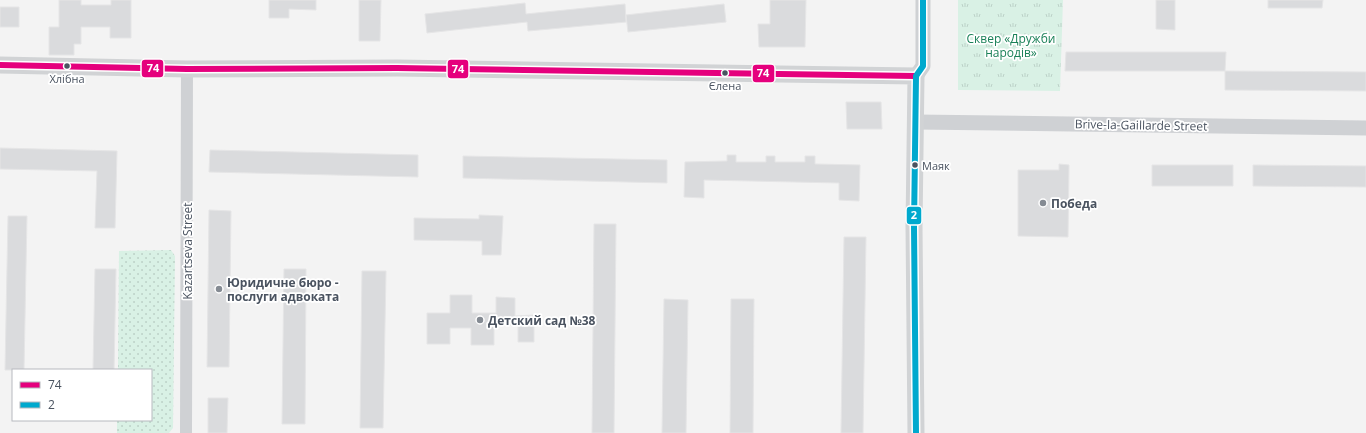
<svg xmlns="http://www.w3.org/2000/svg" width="1366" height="433" viewBox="0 0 1366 433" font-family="'Open Sans',sans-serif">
  <defs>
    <pattern id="grass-dots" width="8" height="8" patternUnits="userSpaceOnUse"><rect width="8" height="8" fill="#d9f1e5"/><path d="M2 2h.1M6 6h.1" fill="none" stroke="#bcd1c7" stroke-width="1.8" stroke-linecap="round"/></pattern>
    <pattern id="park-tufts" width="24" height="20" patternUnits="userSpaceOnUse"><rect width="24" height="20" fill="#d9f1e5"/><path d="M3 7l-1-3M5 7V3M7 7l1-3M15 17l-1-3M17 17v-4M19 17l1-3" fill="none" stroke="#bcd1c7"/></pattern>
  </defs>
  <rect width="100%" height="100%" fill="#f3f3f3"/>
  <path fill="url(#grass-dots)" d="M171,250L175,256L173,428L169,433H117V420H151V370H118L119,251Z"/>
  <path fill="url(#park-tufts)" d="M958,0H1063L1060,91L958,90Z"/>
  <path fill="#dadbdd" stroke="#e5e5e6" d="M59,0H81V5H111V0H131V38H110V27H81V44H74V55H49V27H59Z
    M269,0H316V10L289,9V18H269Z
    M359,0H381L380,41H359Z
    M770,0H806L805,47H759L758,24H770Z
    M1156,0H1175V30L1156,29Z
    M1268,0H1323L1322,8H1268Z
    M525,3L526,14L625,4L626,22L528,31L527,22L427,33L425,14Z
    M724,4L726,22L628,32L626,15Z
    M0,7H19V27H0Z
    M1066,52H1226L1225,71H1065Z
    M1225,71L1366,72V91L1225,90Z
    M846,102H881L882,129H847Z
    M0,148L117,151L115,228H95L97,171L0,169Z
    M210,150L418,155V177L209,172Z
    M727,155H736V162H766V156H775V162H805V156H815V164L860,165L859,201L839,200V183L704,180V198L684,197L685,162L727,161Z
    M463,156L667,160V183L463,178Z
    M1059,164L1069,165L1068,237L1018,236V170H1059Z
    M1152,165H1233V186H1152Z
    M1253,165L1366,166V187L1253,186Z
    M209,210L231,211L229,367H207Z
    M479,215L503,216L501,255H482V241L414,240V218L479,219Z
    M8,216H27L24,370H5Z
    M594,224H616L614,433H592Z
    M844,237H866L863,433H841Z
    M95,269H116L114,370H93Z
    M284,269H306L305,424H282Z
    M362,271H386L383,428H360Z
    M450,295H472V313H496V297L515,298V316L534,315V342H518V325H494V345H471V328H450V344H427V313H450Z
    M664,299L688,300L686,433H662Z
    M731,299H754L753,433H730Z
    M208,398H228L227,433H208Z"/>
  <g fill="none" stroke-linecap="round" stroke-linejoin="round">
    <path stroke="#cfd1d4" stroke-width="12" d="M186,433L187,69"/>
    <path stroke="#cfd1d4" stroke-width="15" d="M916,76L923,66V0
      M916,122L1366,128"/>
    <path stroke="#d1d3d5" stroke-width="17" d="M0,65L187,69L397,68L916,76L914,226L916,433"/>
    <g stroke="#fff" stroke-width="9">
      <path id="bus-1" d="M0,65L187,69L397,68L916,76"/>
    </g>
    <g stroke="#fff" stroke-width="9">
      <path id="bus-2" d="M916,433L914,226L916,76L923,66V0"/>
    </g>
    <use href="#bus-1" stroke="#e5007d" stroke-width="6"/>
    <use href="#bus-2" stroke="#00a9ce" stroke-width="6"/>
  </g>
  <g fill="#4a5360" stroke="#fff" stroke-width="1.5">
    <circle cx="67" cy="66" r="3.5"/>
    <circle cx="725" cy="73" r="3.5"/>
    <circle cx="915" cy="165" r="3.5"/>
  </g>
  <g fill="#858b93" stroke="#fff" stroke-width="1.5">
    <circle cx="1043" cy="203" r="4"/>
    <circle cx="219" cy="289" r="4"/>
    <circle cx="480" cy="320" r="4"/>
  </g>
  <g text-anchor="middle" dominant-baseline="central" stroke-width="3.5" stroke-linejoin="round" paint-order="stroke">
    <g font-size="11" fill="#4a5360" stroke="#fff">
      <text x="67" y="78">Хлібна</text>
      <text x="725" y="85">Єлена</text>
      <text x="922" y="165" text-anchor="start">Маяк</text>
    </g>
    <g font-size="12" fill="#1a8158" stroke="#fff">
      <text x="1011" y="38">Сквер «Дружби<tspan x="1011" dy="14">народів»</tspan></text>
    </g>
    <g font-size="12" fill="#4a5360" stroke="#fff">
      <text transform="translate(1141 125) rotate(1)">Brive-la-Gaillarde Street</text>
      <text transform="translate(187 251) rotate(-90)">Kazartseva Street</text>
    </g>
    <g font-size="12" font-weight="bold" fill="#4a5360" stroke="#fff" text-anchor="start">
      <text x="1051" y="203">Победа</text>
      <text x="227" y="282">Юридичне бюро -<tspan x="227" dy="14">послуги адвоката</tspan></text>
      <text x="488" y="320">Детский сад №38</text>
    </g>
  </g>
  <g stroke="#fff" stroke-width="1.5">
    <rect x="141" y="59" width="23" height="19" rx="4" fill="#e5007d"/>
    <rect x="447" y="59" width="22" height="20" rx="4" fill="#e5007d"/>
    <rect x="752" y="64" width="23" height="19" rx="4" fill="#e5007d"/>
    <rect x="906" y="206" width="16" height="19" rx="4" fill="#00a9ce"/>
  </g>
  <g font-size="11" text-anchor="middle" font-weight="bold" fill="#fff">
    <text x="153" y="72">74</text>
    <text x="458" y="73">74</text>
    <text x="763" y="77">74</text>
    <text x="914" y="219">2</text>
  </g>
  <rect x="12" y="369" width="140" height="52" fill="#ffffff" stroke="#b7babf"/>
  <rect x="20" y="382" width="20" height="6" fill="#e5007d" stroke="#b7babf"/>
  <text x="48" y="389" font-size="12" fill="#4a5360">74</text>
  <rect x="20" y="402" width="20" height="6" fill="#00a9ce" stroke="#b7babf"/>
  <text x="48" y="409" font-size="12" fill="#4a5360">2</text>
</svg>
